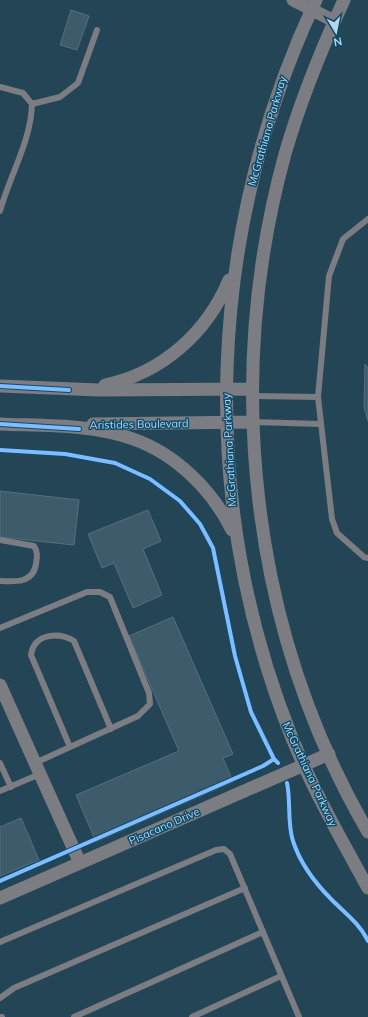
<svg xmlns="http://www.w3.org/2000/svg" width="368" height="1017" viewBox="0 0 368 1017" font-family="Mulish,sans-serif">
  <rect width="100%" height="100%" fill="#244555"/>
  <path fill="#3d5b6b" stroke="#53707f" d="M71,10L89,16L77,50L60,45Z
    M365,364L368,368V421L364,407Z
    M0,491L79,500L74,545L0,537Z
    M148,510L161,541L143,549L162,595L133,608L114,563L102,568L88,534Z
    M173,617L233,754L223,758L233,782L96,842L76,795L179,751L129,636Z
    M21,818L39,860L0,876V827Z"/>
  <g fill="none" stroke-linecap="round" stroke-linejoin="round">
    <path stroke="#7c7c83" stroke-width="6" d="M0,87L23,93L32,104C31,141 10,175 0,211
      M32,104L60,97L78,83L97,30
      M368,219L343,239L329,276L318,397L332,519L337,533L364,557L368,558
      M253,396L318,397
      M253,422L320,424
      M0,540L34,546C38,552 37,557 36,564C33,583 16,582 0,581
      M0,628L87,592H100L110,597L149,693L150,704L138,716L35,763
      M70,747L31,655C34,633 59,632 74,641L111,729
      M0,763L11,787
      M0,791L40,774
      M0,942L216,850L224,849L230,854L299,1017
      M0,998L14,988L245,888
      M0,1017H2
      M74,1017L263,932
      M192,1017L281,976"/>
    <path stroke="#7c7c83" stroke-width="13" d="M293,0L334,21
      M316,0C207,233 196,498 292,738C313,790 341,839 368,888
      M344,0C321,50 300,102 285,154C223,380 250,629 368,832
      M105,385C162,373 207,333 229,280
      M0,386L99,390L252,389
      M0,424C44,426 92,424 133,439C176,454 212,490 232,530
      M93,424L253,422
      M0,685L80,863
      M0,898L329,754"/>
    <g stroke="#0f4c6a" stroke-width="6">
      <path id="cycleway" d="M0,386L69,390
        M0,424L79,429
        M0,450L65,454L115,463L150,479L180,501L200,524L213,548L235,656L251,712L274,759
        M287,783C291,801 287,823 293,841C300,863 316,884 332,900C345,913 360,924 368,941
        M0,881L263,766L274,759L278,763"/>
    </g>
    <use href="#cycleway" stroke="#80bcff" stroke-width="4"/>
  </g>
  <g text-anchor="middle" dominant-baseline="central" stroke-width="3" stroke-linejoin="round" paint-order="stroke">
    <g font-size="11" fill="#b5d7ee" stroke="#0f4c6a">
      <text transform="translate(267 131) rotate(-74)">McGrathiana Parkway</text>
      <text transform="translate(139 424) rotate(-1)">Aristides Boulevard</text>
      <text transform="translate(229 450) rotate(-93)">McGrathiana Parkway</text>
      <text transform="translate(310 774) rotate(65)">McGrathiana Parkway</text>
      <text transform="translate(164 826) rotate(-24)">Pisacano Drive</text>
    </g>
  </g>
  <g transform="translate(336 32) rotate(170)" stroke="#0f4c6a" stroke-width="3" paint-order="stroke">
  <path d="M0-3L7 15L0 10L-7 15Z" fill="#b5d7ee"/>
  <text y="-6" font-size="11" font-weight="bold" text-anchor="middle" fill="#b5d7ee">N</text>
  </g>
</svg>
